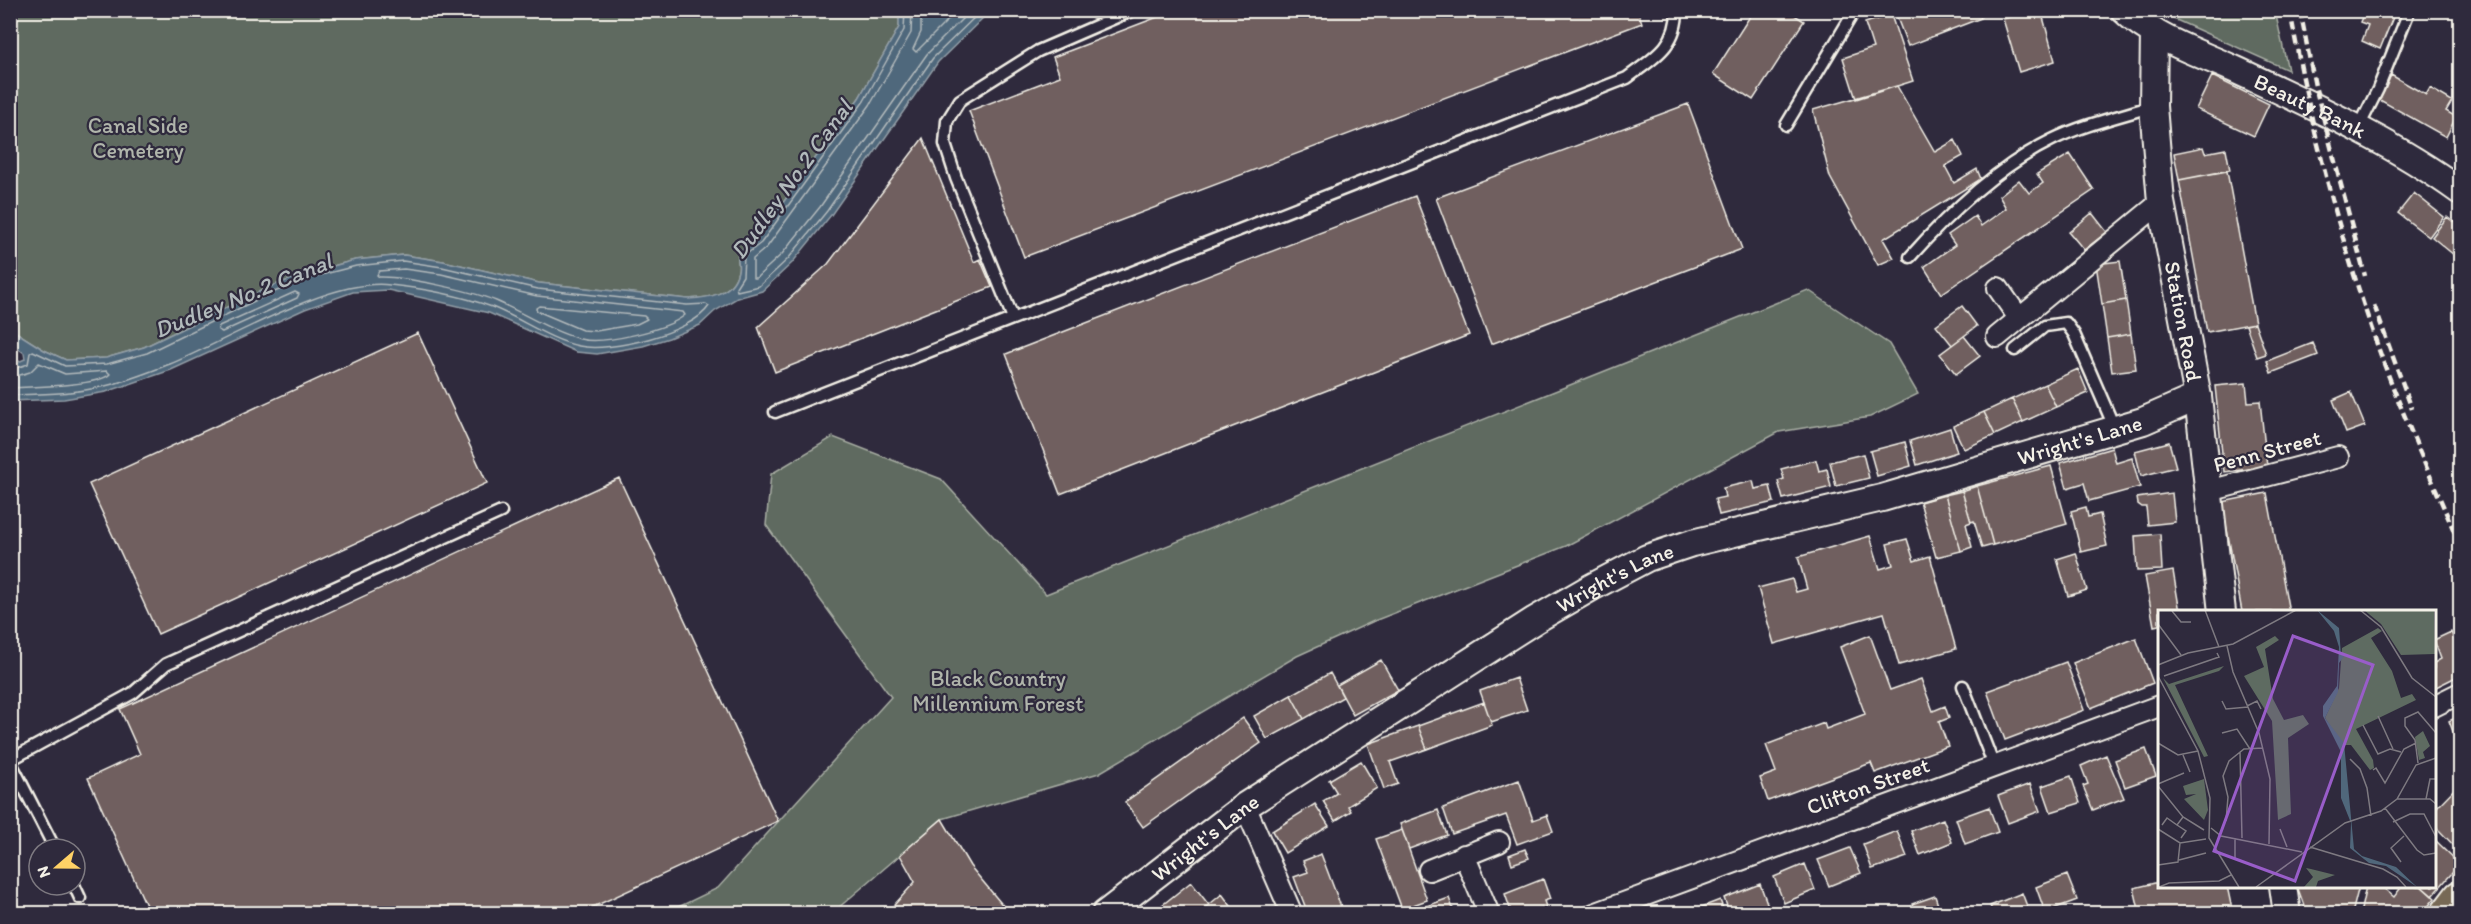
<svg xmlns="http://www.w3.org/2000/svg" width="2471" height="924" viewBox="0 0 2471 924" font-family="Itim,sans-serif">
  <rect width="100%" height="100%" fill="#2f2a3d"/>
  <filter id="ink" filterUnits="userSpaceOnUse"><feTurbulence type="fractalNoise" baseFrequency=".0167" numOctaves="2"/><feDisplacementMap in="SourceGraphic" scale="12" xChannelSelector="R" yChannelSelector="G"/><feConvolveMatrix kernelMatrix="1 2 1 2 8 2 1 2 1" color-interpolation-filters="sRGB"/></filter>
  <g filter="url(#ink)">
    <path fill="#5e6b61" stroke="#a9aea4" stroke-width="1.5" d="M10,11H900L899,27L859,98L756,240L739,252C736,259 740,264 738,271C733,295 708,298 688,299L539,283L443,261L404,255L355,260L311,272L267,288L144,347L106,358L66,360L44,350L11,329Z
      M2176,11H2275L2288,70L2174,19Z
      M1808,290L1889,344L1918,394L1870,417L1779,432L1566,546L1374,621L1297,656L1099,773L942,819L837,909L840,913L664,914L718,888L891,697L766,525L771,474L833,437L941,479L1046,594Z"/>
    <path fill="#50677b" stroke="#929ea7" stroke-width="1.5" d="M899,11H990L938,62L831,215L792,263L762,291L737,298L715,311L700,325L669,338L643,346L597,354L576,352L489,313L388,290L353,292L305,309L171,370L106,392L64,399L11,401V365L25,359L24,353L11,343V329L44,350L66,360L106,358L144,347L267,288L311,272L355,260L404,255L443,261L539,283L688,299C708,298 733,295 738,271C740,264 736,259 739,252L756,240L859,98L899,27Z"/>
    <g fill="none" stroke-linecap="round" stroke-linejoin="round">
      <path stroke="#b2babc" stroke-width="1.5" d="M905,10L904,30L864,101L761,243L744,256L743,276L736,287L737,291L759,286L788,259L827,211L933,58L982,10
        M912,10L911,33L870,105L767,247L753,259V278H756L782,254L820,207L927,54L971,10
        M921,10V32L913,49L916,52L958,10
        M404,269L441,274L537,296L683,312L685,315C667,330 602,345 580,339C550,331 524,313 496,301C472,291 404,276 379,277L377,275L379,271Z
        M295,292L299,294L297,298L222,332L218,330L219,326Z
        M539,306L644,316L647,319L637,324L596,331L582,330L537,311L536,308Z
        M10,370L28,364L30,353L33,351L65,366L107,364L147,353L269,294L313,277L356,266L403,261L442,267L538,289L687,305L706,304L709,306C692,333 609,353 579,346C550,340 520,318 492,307C463,296 421,288 390,285C330,277 227,341 170,364C149,372 127,381 105,386C74,394 42,394 10,395
        M10,378L30,372L39,363L65,374L107,371L110,374C99,386 29,387 10,388"/>
    </g>
    <path fill="#705f5e" stroke="#f4f1e8" stroke-width="1.5" d="M1176,10H1638L1642,23L1024,257L969,111L1060,76L1053,57Z
      M1754,10H1787L1804,21L1753,100L1713,74Z
      M1894,10H1978L1981,18L1908,46Z
      M2033,10H2041L2055,61L2019,72L2003,19Z
      M2365,10H2396L2380,49L2362,41L2368,25L2360,22Z
      M1891,15L1913,81L1856,99L1843,58L1873,48L1865,23Z
      M2391,75L2426,95L2430,88L2452,101L2446,111L2456,117L2446,137L2378,99Z
      M2212,76L2269,104L2254,136L2196,109Z
      M1897,86L1935,152L1955,140L1963,156L1945,166L1954,183L1977,169L1981,179L1883,239L1894,258L1878,265L1830,177L1813,110Z
      M1688,104L1742,249L1491,344L1436,198Z
      M923,138L974,262L980,259L992,287L775,372L758,327L828,264Z
      M2203,147L2205,153L2226,149L2230,170L2179,180L2174,153Z
      M2070,154L2094,190L1941,294L1924,267L1955,245L1948,235L1975,216L1981,226L2006,208L1999,196L2019,180L2029,193L2043,183L2037,174Z
      M2227,171L2255,323L2207,332L2179,180Z
      M2414,193L2444,217L2429,237L2398,213Z
      M1415,196L1469,335L1060,494L1006,354Z
      M2092,213L2107,232L2084,250L2069,232Z
      M2447,217L2460,227V260L2432,237Z
      M2120,261L2126,300L2102,304L2096,264Z
      M2126,300L2131,334L2107,338L2102,304Z
      M1962,306L1977,326L1952,345L1936,325Z
      M2255,323L2266,354L2257,357L2246,325Z
      M418,333L487,483L158,634L89,484Z
      M2131,334L2136,369L2112,372L2107,338Z
      M1964,336L1980,356L1956,374L1940,354Z
      M2313,343L2318,355L2271,373L2267,361Z
      M2078,369L2088,393L2056,407L2045,384Z
      M2246,383L2248,402L2260,401L2267,467L2224,472L2215,386Z
      M2045,384L2056,407L2023,422L2012,399Z
      M2351,392L2365,426L2346,433L2333,400Z
      M2012,399L2023,422L1995,435L1984,412Z
      M1984,412L1995,435L1964,449L1953,426Z
      M1950,428L1957,452L1917,465L1910,441Z
      M1905,442L1911,466L1877,476L1870,451Z
      M2169,442L2176,467L2141,476L2135,451Z
      M2112,448L2116,463L2132,458L2140,487L2089,501L2084,483L2067,488L2060,463Z
      M1863,454L1869,478L1836,486L1830,462Z
      M1816,460L1819,471L1827,469L1831,487L1783,499L1778,481L1784,479L1781,469Z
      M2051,466L2067,524L1993,545L1977,486Z
      M619,478L778,821L578,914H150L88,778L140,754L120,709Z
      M1753,481L1755,489L1770,486L1774,502L1719,515L1715,499L1725,497L1723,488Z
      M1977,486L1993,545L1982,548L1974,521L1971,522L1962,491Z
      M1962,491L1971,522L1966,524L1972,547L1961,551L1945,495Z
      M2172,493L2175,522L2148,525L2146,507H2142L2138,504L2137,498Z
      M2267,493L2289,612H2242L2222,502Z
      M1945,495L1961,551L1936,557L1920,502Z
      M2086,507L2088,517L2100,514L2107,546L2081,552L2071,511Z
      M2160,534L2162,570L2137,571L2135,536Z
      M1870,536L1880,569L1893,565L1887,544L1907,539L1914,561L1930,556L1956,649L1899,665L1884,613L1774,644L1758,588L1792,579L1796,592L1807,589L1798,557Z
      M2076,553L2087,590L2068,596L2057,559Z
      M2173,571L2180,612H2159V625L2154,626L2145,576Z
      M2451,632L2460,653V675L2434,688V663L2441,659L2434,640Z
      M1870,635L1890,690L1921,679L1933,711L1945,706L1949,718L1939,722L1948,746L1875,773L1871,763L1768,801L1760,778L1776,772L1766,745L1824,723L1826,729L1865,714L1840,647Z
      M2136,638L2153,683L2091,708L2073,663Z
      M1381,660L1398,690L1353,715L1337,685Z
      M2066,662L2084,710L2005,740L1987,691Z
      M1330,673L1343,697L1304,719L1291,695Z
      M1516,678L1527,710L1491,722L1480,691Z
      M1291,695L1304,719L1267,739L1254,716Z
      M1484,702L1492,725L1427,749L1418,726Z
      M2460,716V750L2449,721Z
      M1243,718L1261,743L1143,827L1125,802Z
      M1418,726L1427,749L1390,762L1398,784L1384,789L1368,744Z
      M2146,749L2156,776L2125,787L2115,760Z
      M2106,755L2124,798L2093,810L2083,786L2088,784L2081,766Z
      M1361,761L1377,788L1348,806L1351,811L1335,821L1323,801L1337,793L1329,780Z
      M2071,776L2080,803L2051,812L2042,786Z
      M1519,780L1533,820L1547,815L1553,831L1517,844L1506,815L1452,834L1443,808Z
      M2460,783V852L2434,825V810Z
      M2030,784L2040,811L2008,823L1998,796Z
      M1315,804L1329,826L1285,853L1272,831Z
      M1989,807L1998,832L1965,844L1956,819Z
      M1438,810L1447,835L1409,849L1400,824Z
      M942,819L970,866L1010,914H886L915,882L900,855Z
      M1943,819L1952,842L1920,855L1911,831Z
      M1402,830L1427,900L1402,909L1376,839Z
      M1897,831L1907,857L1872,869L1863,844Z
      M2434,839L2460,864L2432,896L2421,886H2434Z
      M1850,848L1861,873L1829,886L1818,860Z
      M1525,849L1529,858L1512,864L1509,855Z
      M1321,854L1343,912L1339,914H1308L1294,877L1308,872L1303,861Z
      M1805,864L1815,890L1784,903L1774,877Z
      M2067,875L2077,900L2045,912L2036,887Z
      M1543,879L1550,899L1544,901L1546,907L1529,914H1512L1505,894Z
      M1191,882L1209,905L1197,914H1151Z
      M2159,882V886H2227L2233,914H2140L2134,888Z
      M1760,884L1770,911L1762,914H1730L1724,898Z
      M2297,886H2359L2352,914L2338,908L2323,914H2307Z
      M2366,886H2381L2394,897L2400,889L2396,886H2421L2435,898L2422,914H2360Z
      M2022,893L2030,914H1994L1990,906Z
      M1222,894L1237,914H1199V913Z
      M1935,896L1941,914H1915L1912,904Z
      M1449,898L1455,914H1427L1424,907Z
      M1720,900L1725,914H1687L1686,913Z"/>
    <g fill="none" stroke-linecap="round" stroke-linejoin="round">
      <g stroke="#f4f1e8" stroke-width="15">
        <path id="service" d="M1786,125L1855,10
          M2358,129L2378,89L2408,14
          M1910,257C1949,213 1999,166 2052,140C2082,125 2121,116 2153,106
          M1013,318L956,178L945,144L947,121L960,100L1038,51L1133,10
          M2015,350L2045,326L2066,323L2074,334L2115,429
          M775,412L1627,78C1653,58 1677,47 1677,10
          M1963,686L1994,766
          M10,760L133,693L166,664L501,512
          M10,761L55,849
          M74,885L80,898"/>
      </g>
      <g stroke="#f4f1e8" stroke-width="24">
        <path id="minor" d="M1998,288L2019,318
          M1997,337L2161,202
          M2209,491L2338,457
          M2434,706L2460,693
          M1245,806L1292,914
          M1464,855L1489,914
          M1429,870L1499,842
          M1594,914L2159,706"/>
      </g>
      <g stroke="#f4f1e8" stroke-width="30">
        <g id="tertiary">
          <path id="s1" d="M2124,10C2154,39 2199,53 2236,70C2313,106 2392,141 2460,191"/>
          <path id="s2" d="M2154,32L2153,106L2161,202L2198,397L2222,612"/>
          <path d="M2283,886L2287,914"/>
          <path id="s3" d="M1105,914L1245,806L1535,620L1592,587L1647,558L1692,543L1882,498L2143,421L2198,397"/>
        </g>
      </g>
      <g stroke="#f4f1e8" stroke-width="36">
        <path id="primary" d="M2447,914L2460,897"/>
      </g>
      <use href="#service" stroke="#2f2a3d" stroke-width="10"/>
      <use href="#minor" stroke="#2f2a3d" stroke-width="20"/>
      <use href="#tertiary" stroke="#2f2a3d" stroke-width="26"/>
      <use href="#primary" stroke="#776954" stroke-width="32"/>
      <path stroke="#f4f1e8" stroke-width="4.5" stroke-dasharray="9 4.5" stroke-linecap="butt" d="M2290,10C2311,130 2342,247 2383,361C2406,423 2434,484 2460,545
        M2300,10L2315,86L2365,276
        M2374,305L2412,409"/>
    </g>
  </g>
  <g text-anchor="middle" dominant-baseline="central" stroke-width="4.5" stroke-linejoin="round" paint-order="stroke">
    <g font-size="22" fill="#f4f1e8" stroke="#2f2a3d">
      <text stroke="none"><textPath href="#s1" startOffset="210">Beauty Bank</textPath></text>
      <text stroke="none"><textPath href="#s2" startOffset="292">Station Road</textPath></text>
      <text stroke="none"><textPath href="#s3" startOffset="1098">Wright's Lane</textPath></text>
      <text transform="translate(2267 451) rotate(-15)">Penn Street</text>
      <text stroke="none"><textPath href="#s3" startOffset="612">Wright's Lane</textPath></text>
      <text transform="translate(1868 786) rotate(-20)">Clifton Street</text>
      <text stroke="none"><textPath href="#s3" startOffset="126">Wright's Lane</textPath></text>
    </g>
    <g font-size="22" fill="#b0b5ab" stroke="#2f2a3d">
      <text x="138" y="125">Canal Side<tspan x="138" dy="25">Cemetery</tspan></text>
      <text x="998" y="678">Black Country<tspan x="998" dy="25">Millennium Forest</tspan></text>
    </g>
    <g font-size="24" font-style="italic" fill="#b2babc" stroke="#2f2a3d">
      <text transform="translate(791 179) rotate(-54)">Dudley No.2 Canal</text>
      <text transform="translate(243 295) rotate(-22)">Dudley No.2 Canal</text>
    </g>
  </g>
  <g transform="translate(2158 610)">
    <rect width="278" height="278" fill="#2f2a3d"/>
    <path d="M206,0H276L277,44L243,45L223,14ZM220,18L224,21L213,28L234,61L243,88L254,84L258,90L198,119L215,150L216,158L212,160L193,135H185L167,108L181,78L184,38ZM117,26L121,30L107,39L115,89L126,110L145,105L151,114L130,128L133,204L120,210L114,111L86,66L106,57L98,37ZM66,56L61,61L17,75L50,146L46,147L5,68L11,74ZM265,121L272,136L265,142L267,148L261,150L257,127ZM46,169L50,200L46,210L26,189L38,184L28,185L25,176ZM148,258L153,259L177,265L160,271L158,277H146L155,267Z" fill="#5e6b61"/>
    <path d="M159,0L181,18L183,45H187L181,53L180,82L167,108L186,133L196,239L204,246L238,257L259,277L228,256L211,253L192,238L193,213L183,188V142L165,106V96L179,76L181,37L176,21Z" fill="#50677b"/>
    <path fill="none" stroke="#7e7a81" stroke-width="1.5" d="M47,0L61,37M202,0L223,17L254,68L278,87M14,1L23,12H33M0,14L23,45M69,36L75,62L101,123L112,169L111,234M0,55L30,43L75,34L138,0M0,66L40,141L52,188L51,228L81,277M6,66L61,47L59,43M64,91L68,99L90,97M89,96L99,91L103,99M220,106L235,139M205,115L220,144L232,139L243,142M64,123L79,119L92,139M0,133L20,145L40,141M82,142L84,228M25,145L32,162M192,149L202,159L209,178L213,206M260,153L257,130L247,116V108L260,102L278,123M215,160L218,158L227,173L246,139L258,133M0,174L26,163M0,176L25,207L46,220M239,189H272L278,194M268,189L272,169H278M227,198L259,240L266,245L278,243M68,211L70,187L65,166L71,151L86,139L105,138M235,212L252,204H266L278,227M4,215L9,208L19,215L25,207M19,215L28,221L23,228M53,218L63,226L144,242M0,219L22,233L48,229M122,219L129,237M152,237L225,259L239,267L248,277M77,249V228M21,250L48,243M243,252L233,238L246,226M0,255L20,252L22,233M1,277L11,273L61,271L73,265M98,277L187,213L223,201L239,189L258,155L278,148"/>
    <path fill="#995dc9" fill-opacity="0.15" stroke="#995dc9" stroke-width="3" d="M135,26L215,55L137,271L56,241Z"/>
    <rect width="278" height="278" fill="none" stroke="#f4f1e8" stroke-width="3"/>
  </g>
  <rect width="2471" height="924" fill="none" stroke="#2f2a3d" stroke-width="36"/>
  <rect x="18" y="18" width="2435" height="888" fill="none" stroke="#f4f1e8" stroke-width="2" filter="url(#ink)"/>
  <g transform="translate(57 867) rotate(250)"><circle r="28" fill="#2f2a3d" stroke="#7e7a81" stroke-width="1.5"/>
  <path d="M0-4.5L10 22L0 15L-10 22Z" fill="#ffd166"/>
  <text y="-9" font-size="16" font-weight="bold" text-anchor="middle" fill="#f4f1e8">N</text>
  </g>
</svg>
